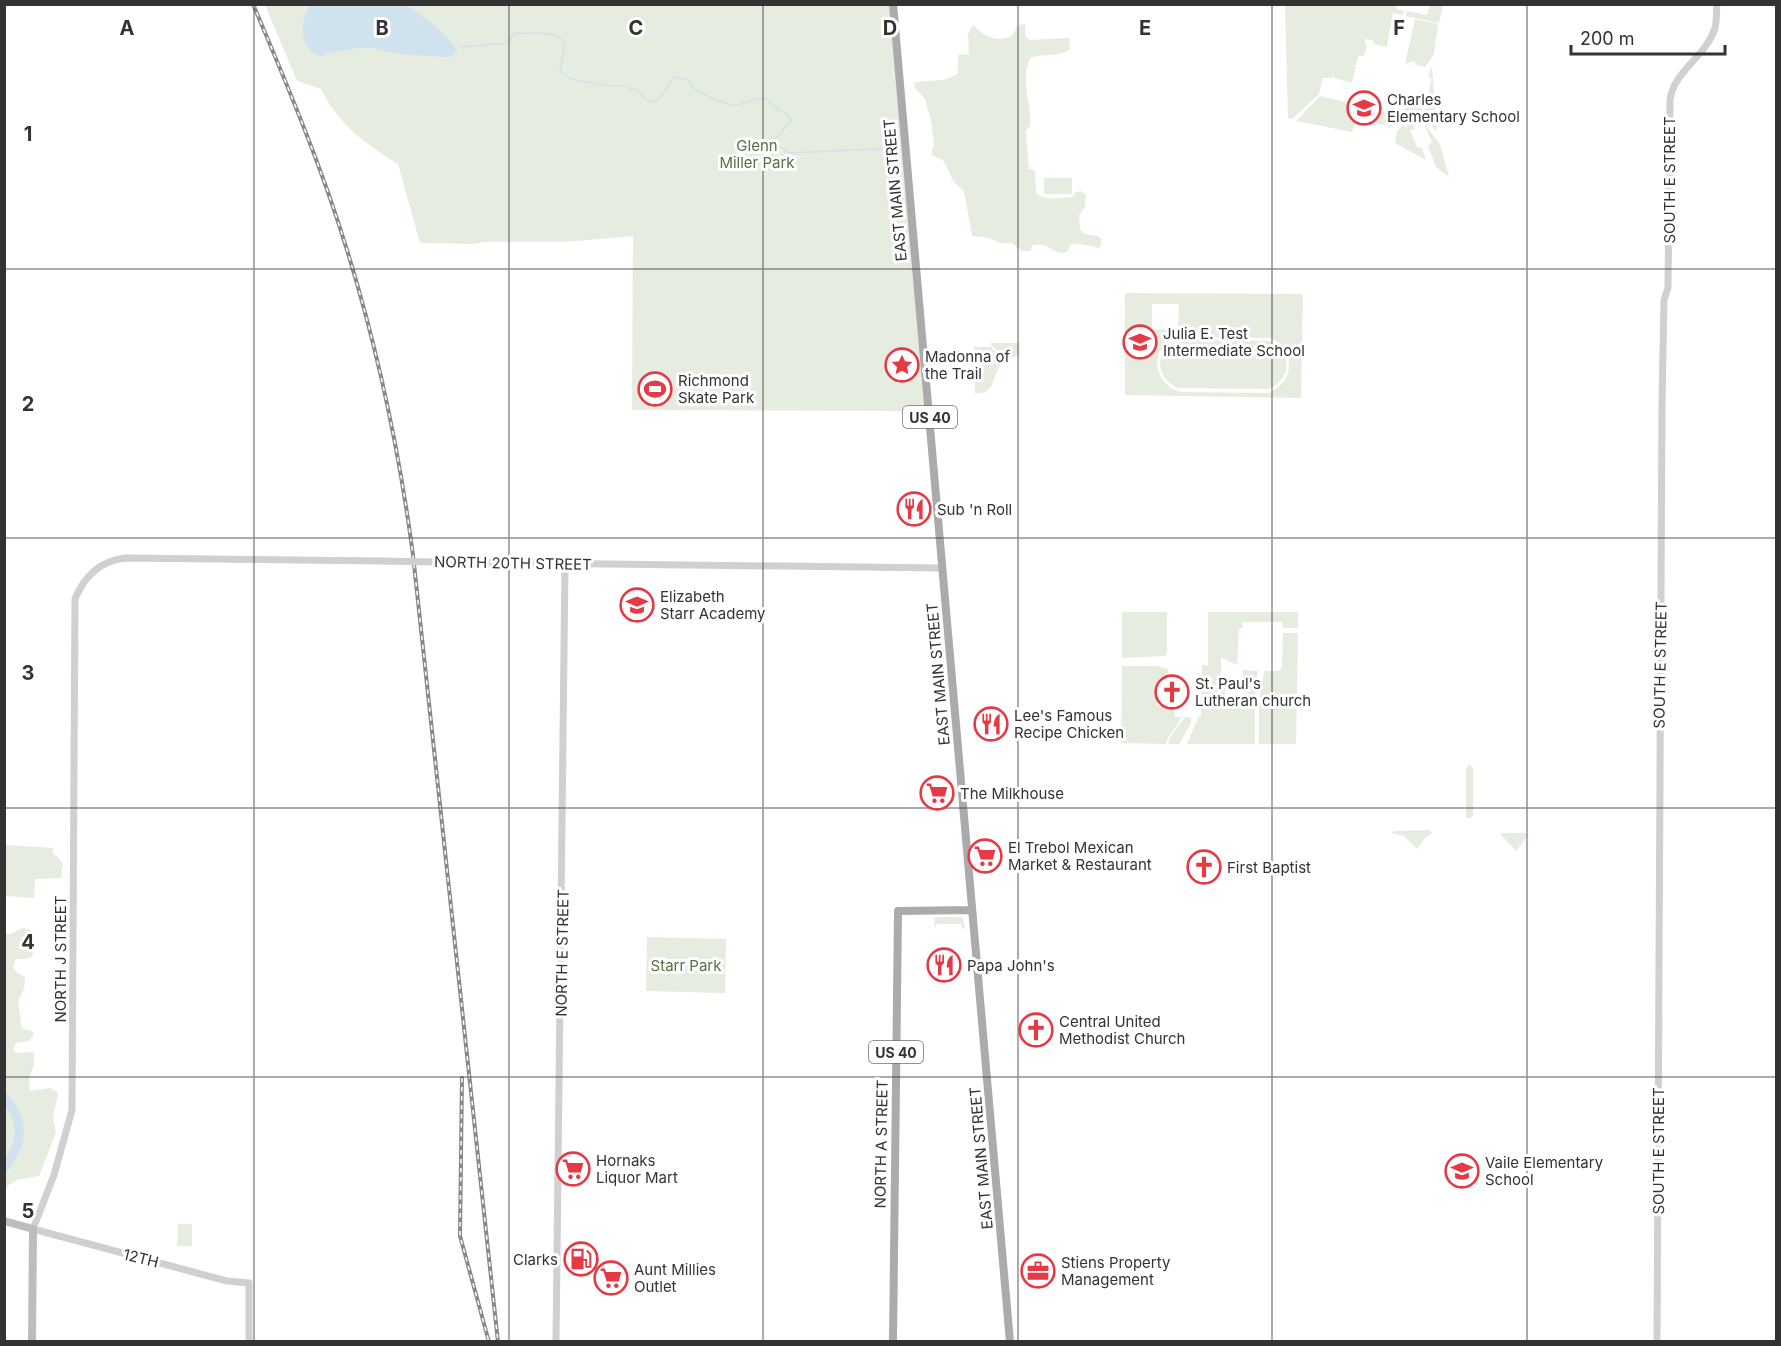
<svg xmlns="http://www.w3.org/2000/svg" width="1781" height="1346" viewBox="0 0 1781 1346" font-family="Inter,sans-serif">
  <rect width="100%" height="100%" fill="#fff"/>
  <path fill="#e6ecdf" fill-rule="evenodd" d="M265,5H893L929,402L906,411L632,410L633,236L564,242H486L472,244L420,243L398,164C363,142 340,126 321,89L297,81Z
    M1285,5H1396V9L1404,11L1403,15L1393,13L1387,47L1373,44V40L1365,39V43L1367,44L1364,56H1358L1356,65L1347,67L1356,66L1352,83L1334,78V74L1332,78H1323L1322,81L1316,79L1322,81L1319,94L1292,119L1288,118Z
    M1430,5H1443L1439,23L1406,16L1407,11L1427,15Z
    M1415,19L1438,24L1434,54L1425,67L1415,65V61L1405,64Z
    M1025,24V36L1030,40L1069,38L1070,49C1059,58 1042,53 1030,58C1020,81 1032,103 1030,126L1026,131L1029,169L1035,170L1036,193C1045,201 1060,198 1072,197L1076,192L1081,191L1086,195L1085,207L1079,215L1080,229L1084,234L1098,236L1101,239V245L1099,248C1090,246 1080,243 1071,244L1067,252C1055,255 1053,248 1044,245C1040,244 1037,245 1033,245L1030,251H1022L1012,243H1000L990,238L972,236L964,191L954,182L943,160L931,155L934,143L931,121L925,99L915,88L914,82L944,80L958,74V55L969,54L968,34L973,25C984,36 995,43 1012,36L1018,25Z
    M1432,66L1437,132L1430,124L1425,109L1429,108V89L1432,79L1428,77Z
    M1320,96L1349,103L1356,121L1352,132L1296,121Z
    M1407,103L1421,106L1427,127L1440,144L1449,177L1436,167L1428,146L1432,142L1423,121L1420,123L1415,118L1403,117L1402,115Z
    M1351,105L1387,113L1392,110L1398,120L1392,126L1357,121Z
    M1406,124L1413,125L1415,129L1410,130L1417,147L1422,148L1426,160L1395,143L1397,131L1403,125L1408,129Z
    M1044,178H1072V194H1044Z
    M1125,293L1303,294L1301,398L1125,395ZM1152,304H1179L1178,330L1128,329L1152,328ZM1178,337L1271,338C1296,351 1295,383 1268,393L1181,392C1152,385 1148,345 1178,337Z
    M1184,339L1270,341C1292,352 1292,379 1269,389L1177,388C1152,375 1155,344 1184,339Z
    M990,343H1019L1020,355L1005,360Z
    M974,347H991L1004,361C990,374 998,395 975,393Z
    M1122,612H1167V653L1165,656L1122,658Z
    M1208,612H1298V628H1283L1282,622H1241L1243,627L1239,630L1237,665L1221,657V685L1225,686V707H1248L1249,703H1255V744H1187L1199,716H1201L1202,665H1208Z
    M1283,633H1298L1296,744H1259V701L1264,672L1265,671H1278L1282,668Z
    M1122,666H1159L1168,669L1167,689H1157V705L1175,708V717H1182L1168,738L1166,744L1121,743Z
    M1243,670L1258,671L1255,697H1248V693L1243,692Z
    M1185,717H1191V723L1179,744H1168L1170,737Z
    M1469,764L1473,768V816L1469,819L1466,817V768Z
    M1430,830L1432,833L1426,837L1417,849L1404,836L1391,833L1394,831Z
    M1502,833H1524L1528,835L1516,851L1501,835Z
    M5,845L53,848V854L58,857L63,864L61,878L35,879L34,898L5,896Z
    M935,917H962L965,928L962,929L961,924H937L934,929Z
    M23,928L31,930C34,940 35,947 32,957L23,959H16L13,967L16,972L25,977L24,989L18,1001L22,1029L30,1030L34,1034L29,1041L16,1043L13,1050L16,1053L29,1052L34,1053V1065L29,1078L30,1091L50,1088L58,1093L53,1118L56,1132L39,1176L17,1180L7,1186L5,1195V934H10Z
    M647,937L726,939L725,993L646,991Z
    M178,1224H192V1246H177Z"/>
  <path fill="#cfe2ee" d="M352,4C365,5 393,1 404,5C419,10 450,37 457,51L451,57L396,54L374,48H358L329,53L321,57C314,54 308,50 305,42C301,31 302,9 314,5C325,2 341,4 352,4Z"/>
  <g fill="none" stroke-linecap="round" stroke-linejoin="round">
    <path stroke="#cfe2ee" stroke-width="1.5" d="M460,47L507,43L515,33C533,35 551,28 565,43L560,71L569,78L579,81L612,86H626L630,89L635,88L645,99L653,102L660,98L674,77L687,79L694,88L709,97L735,106L757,99L766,98L773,106L789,115L791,121L775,139L778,145L789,153L894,148"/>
    <path stroke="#cfe2ee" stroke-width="9" d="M4,1097C26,1123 23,1142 4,1168"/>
    <path stroke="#d0d0d0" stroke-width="7" d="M434,562L942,568
      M249,1342V1283L227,1281L33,1229L54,1175L72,1110L75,599C84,577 100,561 125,558L381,561
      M556,1342L565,564
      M1657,1342L1662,403L1664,300L1668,288L1670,100C1674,70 1706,57 1715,28C1717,21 1716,12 1717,4"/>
    <path stroke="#bdbdbd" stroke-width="8" d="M4,1221L33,1229L32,1342"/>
    <path stroke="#ababab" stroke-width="8" d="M893,4L1010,1342
      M893,1342L898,911L971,910"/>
    <g stroke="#888" stroke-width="4">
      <path id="rail" d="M253,4C280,68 307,132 330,198C370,314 397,434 413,555L498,1342
        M462,1078L460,1236L489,1342"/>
    </g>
    <use href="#rail" stroke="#fff" stroke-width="1.5" stroke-dasharray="4.5" stroke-linecap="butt"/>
    <path stroke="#d0d0d0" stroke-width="7" d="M381,561L434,562"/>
  </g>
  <path fill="none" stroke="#333" stroke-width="1.5" stroke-opacity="0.55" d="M254,4V1342M509,4V1342M763,4V1342M1018,4V1342M1272,4V1342M1527,4V1342M4,269H1776M4,538H1776M4,808H1776M4,1077H1776"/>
  <defs>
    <g id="school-ring" transform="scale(1.725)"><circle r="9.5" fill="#fff" stroke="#e63946" stroke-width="1.5"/><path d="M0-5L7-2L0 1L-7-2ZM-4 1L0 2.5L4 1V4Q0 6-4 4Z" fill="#e63946"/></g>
    <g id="sight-ring" transform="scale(1.725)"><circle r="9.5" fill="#fff" stroke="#e63946" stroke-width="1.5"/><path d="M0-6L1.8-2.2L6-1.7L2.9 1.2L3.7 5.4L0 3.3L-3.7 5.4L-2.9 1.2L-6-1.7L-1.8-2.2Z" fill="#e63946"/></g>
    <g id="stadium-ring" transform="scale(1.725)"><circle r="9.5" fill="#fff" stroke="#e63946" stroke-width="1.5"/><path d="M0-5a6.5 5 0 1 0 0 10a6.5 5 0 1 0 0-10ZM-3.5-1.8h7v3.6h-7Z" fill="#e63946"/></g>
    <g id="restaurant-ring" transform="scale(1.725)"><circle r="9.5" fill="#fff" stroke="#e63946" stroke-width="1.5"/><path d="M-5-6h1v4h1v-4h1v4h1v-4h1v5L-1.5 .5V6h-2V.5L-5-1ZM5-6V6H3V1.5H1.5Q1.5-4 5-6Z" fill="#e63946"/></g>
    <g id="church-ring" transform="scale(1.725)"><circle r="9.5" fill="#fff" stroke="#e63946" stroke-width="1.5"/><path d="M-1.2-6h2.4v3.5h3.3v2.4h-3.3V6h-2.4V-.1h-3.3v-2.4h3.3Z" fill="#e63946"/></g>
    <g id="supermarket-ring" transform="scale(1.725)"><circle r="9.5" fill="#fff" stroke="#e63946" stroke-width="1.5"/><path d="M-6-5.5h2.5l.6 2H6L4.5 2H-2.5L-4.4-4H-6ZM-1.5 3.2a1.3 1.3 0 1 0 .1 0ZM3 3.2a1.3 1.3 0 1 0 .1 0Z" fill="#e63946"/></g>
    <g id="fuel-ring" transform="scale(1.725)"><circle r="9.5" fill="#fff" stroke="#e63946" stroke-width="1.5"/><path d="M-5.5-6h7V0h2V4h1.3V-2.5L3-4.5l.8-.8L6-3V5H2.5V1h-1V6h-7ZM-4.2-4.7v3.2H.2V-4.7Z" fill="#e63946"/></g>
    <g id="office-ring" transform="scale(1.725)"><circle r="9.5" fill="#fff" stroke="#e63946" stroke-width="1.5"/><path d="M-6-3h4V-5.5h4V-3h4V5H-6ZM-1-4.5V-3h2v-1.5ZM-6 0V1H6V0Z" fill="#e63946"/></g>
  </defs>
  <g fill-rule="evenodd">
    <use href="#school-ring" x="1364" y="108"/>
    <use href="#school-ring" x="1140" y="342"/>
    <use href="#sight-ring" x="902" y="365"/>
    <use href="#stadium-ring" x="655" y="389"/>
    <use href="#restaurant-ring" x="914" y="509"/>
    <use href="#school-ring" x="637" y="605"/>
    <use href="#church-ring" x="1172" y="692"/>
    <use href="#restaurant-ring" x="991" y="724"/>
    <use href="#supermarket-ring" x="937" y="793"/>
    <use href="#supermarket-ring" x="985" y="856"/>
    <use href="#church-ring" x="1204" y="867"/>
    <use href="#restaurant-ring" x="944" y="965"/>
    <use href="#church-ring" x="1036" y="1030"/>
    <use href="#supermarket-ring" x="573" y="1169"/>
    <use href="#school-ring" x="1462" y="1171"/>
    <use href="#fuel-ring" x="581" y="1259"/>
    <use href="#office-ring" x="1038" y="1271"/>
    <use href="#supermarket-ring" x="611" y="1278"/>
  </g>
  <g text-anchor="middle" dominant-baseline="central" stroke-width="6" stroke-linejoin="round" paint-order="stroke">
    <g fill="#fff" stroke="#707070" stroke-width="1.5">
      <rect x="903" y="406" width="54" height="22" rx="4.5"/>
      <rect x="869" y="1041" width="54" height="22" rx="4.5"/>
    </g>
    <g font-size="14" font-weight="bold" fill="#333">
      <text x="930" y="417">US 40</text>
      <text x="896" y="1052">US 40</text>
    </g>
    <g font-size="15" fill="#333" stroke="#fff" text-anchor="start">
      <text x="1387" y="99">Charles<tspan x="1387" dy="17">Elementary School</tspan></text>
      <text x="1163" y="333">Julia E. Test<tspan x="1163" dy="17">Intermediate School</tspan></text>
      <text x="925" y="356">Madonna of<tspan x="925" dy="17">the Trail</tspan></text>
      <text x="678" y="380">Richmond<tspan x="678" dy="17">Skate Park</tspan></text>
      <text x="937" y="509">Sub 'n Roll</text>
      <text x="660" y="596">Elizabeth<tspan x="660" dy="17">Starr Academy</tspan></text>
      <text x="1195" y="683">St. Paul's<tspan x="1195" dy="17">Lutheran church</tspan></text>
      <text x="1014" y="715">Lee's Famous<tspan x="1014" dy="17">Recipe Chicken</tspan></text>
      <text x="960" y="793">The Milkhouse</text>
      <text x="1008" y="847">El Trebol Mexican<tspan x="1008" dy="17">Market &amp; Restaurant</tspan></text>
      <text x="1227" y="867">First Baptist</text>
      <text x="967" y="965">Papa John's</text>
      <text x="1059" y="1021">Central United<tspan x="1059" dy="17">Methodist Church</tspan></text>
      <text x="596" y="1160">Hornaks<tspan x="596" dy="17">Liquor Mart</tspan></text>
      <text x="1485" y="1162">Vaile Elementary<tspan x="1485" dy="17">School</tspan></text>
      <text x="558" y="1259" text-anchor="end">Clarks</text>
      <text x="1061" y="1262">Stiens Property<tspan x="1061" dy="17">Management</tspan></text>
      <text x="634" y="1269">Aunt Millies<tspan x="634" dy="17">Outlet</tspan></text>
    </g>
    <g font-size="15" fill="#56703f" stroke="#fff">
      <text x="757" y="145">Glenn<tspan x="757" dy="17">Miller Park</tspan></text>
      <text x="686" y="965">Starr Park</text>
    </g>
    <g font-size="15" fill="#333" stroke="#fff">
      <text transform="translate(1669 180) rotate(-90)">SOUTH E STREET</text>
      <text transform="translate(895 190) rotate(-95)">EAST MAIN STREET</text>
      <text transform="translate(513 563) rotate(1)">NORTH 20TH STREET</text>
      <text transform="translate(1660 665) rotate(-89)">SOUTH E STREET</text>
      <text transform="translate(938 674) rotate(-95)">EAST MAIN STREET</text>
      <text transform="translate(562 953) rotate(-89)">NORTH E STREET</text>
      <text transform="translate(60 959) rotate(-90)">NORTH J STREET</text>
      <text transform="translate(881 1144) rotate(-89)">NORTH A STREET</text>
      <text transform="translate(1658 1151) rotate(-90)">SOUTH E STREET</text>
      <text transform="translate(981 1158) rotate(-95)">EAST MAIN STREET</text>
      <text transform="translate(141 1258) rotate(14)">12TH</text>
    </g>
  </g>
  <g font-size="20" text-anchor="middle" font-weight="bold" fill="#333" stroke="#fff" stroke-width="6" stroke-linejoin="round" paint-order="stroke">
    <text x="127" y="35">A</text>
    <text x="382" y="35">B</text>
    <text x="636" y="35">C</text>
    <text x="890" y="35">D</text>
    <text x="1145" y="35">E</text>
    <text x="1399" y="35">F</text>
    <text x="28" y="141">1</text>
    <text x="28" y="411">2</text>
    <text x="28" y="680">3</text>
    <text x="28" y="949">4</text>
    <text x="28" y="1218">5</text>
  </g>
  <rect width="1781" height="1346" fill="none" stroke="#333333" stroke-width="12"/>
  <path d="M1571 45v9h154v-9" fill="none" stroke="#333333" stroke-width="3"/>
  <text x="1580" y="45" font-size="18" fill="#333333" stroke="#ffffff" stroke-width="4.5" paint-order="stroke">200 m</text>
</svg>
